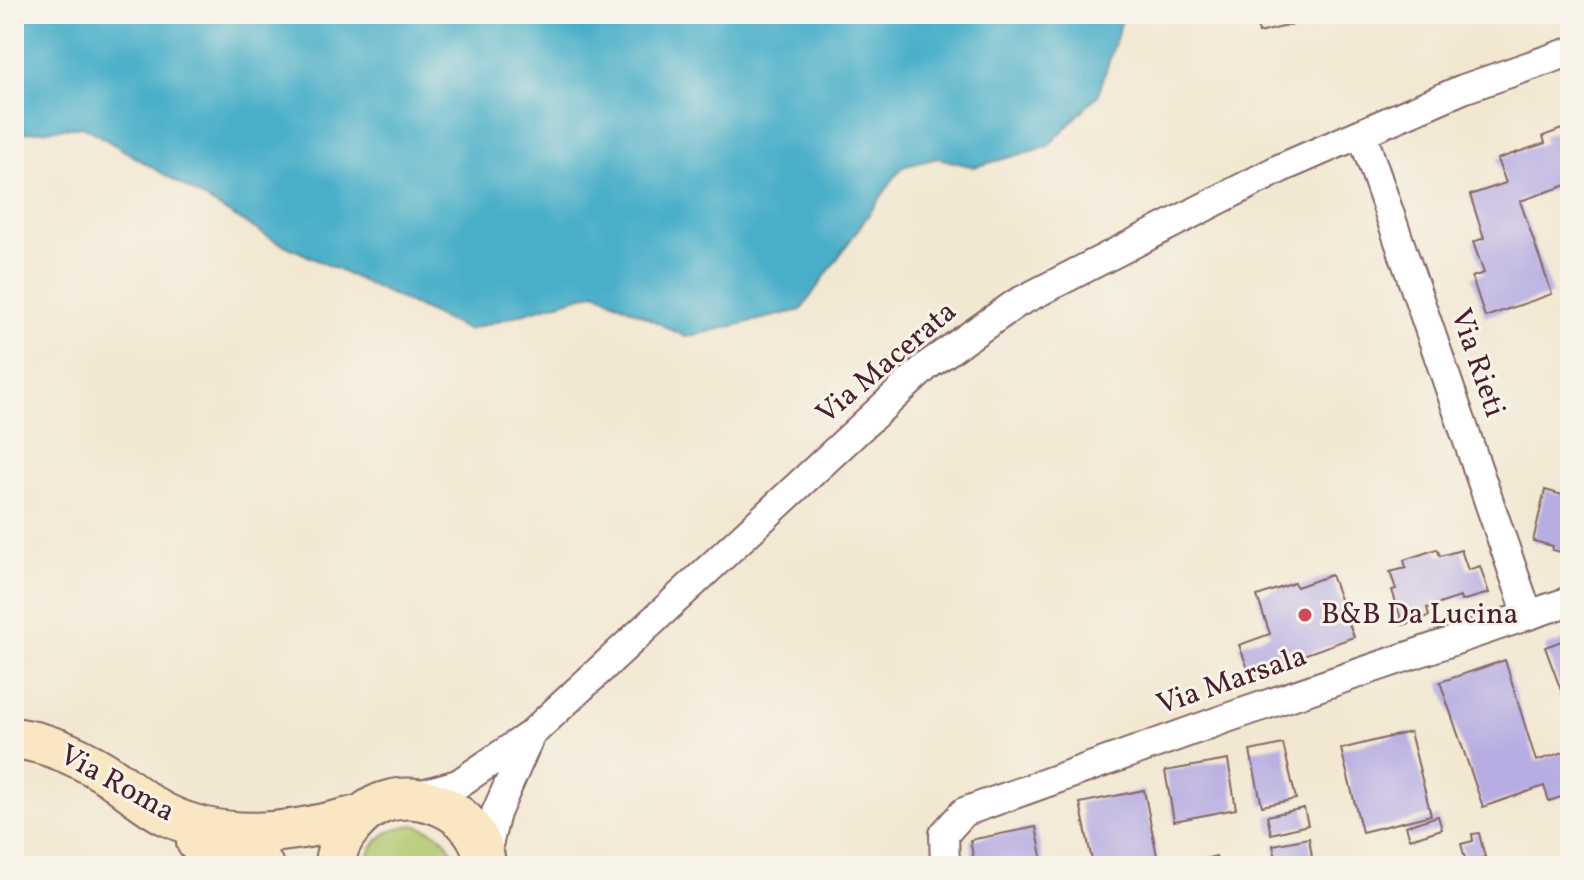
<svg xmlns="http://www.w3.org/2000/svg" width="1584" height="880" viewBox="0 0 1584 880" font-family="Vollkorn,serif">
  <rect width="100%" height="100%" fill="#f7f3e8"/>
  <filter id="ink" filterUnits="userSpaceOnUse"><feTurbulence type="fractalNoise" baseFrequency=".0125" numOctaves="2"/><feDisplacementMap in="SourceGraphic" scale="16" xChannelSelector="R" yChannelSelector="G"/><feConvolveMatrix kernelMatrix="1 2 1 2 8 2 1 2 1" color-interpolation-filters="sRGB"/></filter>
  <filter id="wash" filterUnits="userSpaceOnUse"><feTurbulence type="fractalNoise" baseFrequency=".006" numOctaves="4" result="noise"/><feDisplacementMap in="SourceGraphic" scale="32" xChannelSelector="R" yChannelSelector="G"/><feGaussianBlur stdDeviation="1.8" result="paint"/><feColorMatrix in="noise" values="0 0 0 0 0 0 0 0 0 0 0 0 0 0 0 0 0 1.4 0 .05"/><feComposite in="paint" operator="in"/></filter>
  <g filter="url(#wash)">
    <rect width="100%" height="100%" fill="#f2e8d2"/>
    <path fill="#b1c76c" stroke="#7e734c" stroke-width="2" d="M413,825C436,829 453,842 457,866H365C371,840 387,828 413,825Z"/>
    <path fill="#49afc9" stroke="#4a677a" stroke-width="2" d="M14,14H1124L1098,95L1047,147L974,167L938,158L902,167L801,310L686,337L596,292L467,330L274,240L83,126L14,134Z"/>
    <g id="blocks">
      <path fill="#b7ade2" d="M1254,14H1329L1330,15L1259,33Z
        M1570,126V184L1520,201L1552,294L1485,317L1472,277L1484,273L1473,242L1484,238L1470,195L1506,183L1497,159L1545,143L1543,136Z
        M1545,490L1570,497V554L1552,550L1553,546L1533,541Z
        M1437,549L1440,556L1461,550L1468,570L1480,566L1489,593L1461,601L1460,597L1427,608L1429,616L1403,625L1392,590L1396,589L1390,572L1406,568L1404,560Z
        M1331,575L1354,637L1250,674L1239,645L1270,634L1257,596L1294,583L1297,587Z
        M1570,638V715L1545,647Z
        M1505,660L1536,761L1570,750V794L1549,801L1544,786L1483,807L1440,682Z
        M1410,732L1431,815L1362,832L1341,749Z
        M1283,744L1296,799L1262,806L1250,751Z
        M1228,760L1236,809L1174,821L1165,771Z
        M1144,790L1159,866H1093L1080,803Z
        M1304,808L1308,825L1271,834L1267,816Z
        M1438,816L1442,829L1410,839L1406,826Z
        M1036,827L1044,866H975L970,840Z
        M1479,833L1485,857L1467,865L1461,844L1473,841L1472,834Z
        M1309,838L1312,857L1277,864L1273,845Z
        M1216,856L1218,866H1191L1190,863Z
        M1268,858L1270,866H1241V865Z"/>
    </g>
  </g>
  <g filter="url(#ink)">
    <use href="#blocks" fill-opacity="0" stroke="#856565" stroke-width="2"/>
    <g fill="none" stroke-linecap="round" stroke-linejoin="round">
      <g stroke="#856565" stroke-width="32">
        <path id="street" d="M1362,134L1528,615
          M412,797L458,784L530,735L928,365L1017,303L1281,168L1463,89L1570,52
          M485,857L496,813L530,736
          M945,866L944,834L964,812L1230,717L1570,601"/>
      </g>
      <g stroke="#856565" stroke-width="44">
        <path id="secondary" d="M14,738C45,742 78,756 104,772C125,785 143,803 165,814C228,845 297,832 361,815
          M197,842L263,866
          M335,866C335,852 342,837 351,827C360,816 372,806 385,802C429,788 483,818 485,866"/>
      </g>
      <use href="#street" stroke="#fff" stroke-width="28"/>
      <use href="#secondary" stroke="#f9e7c3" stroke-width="40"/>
    </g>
  </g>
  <circle fill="#d1495b" stroke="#f7f3e8" stroke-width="3" cx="1305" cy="615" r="8"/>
  <g text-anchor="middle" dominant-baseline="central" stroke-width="6" stroke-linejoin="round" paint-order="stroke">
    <g font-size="30" fill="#4a1f2b" stroke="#f7f3e8">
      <text transform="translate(887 363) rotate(-40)">Via Macerata</text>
      <text transform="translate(1477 363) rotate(71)">Via Rieti</text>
      <text transform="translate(1232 681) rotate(-19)">Via Marsala</text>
      <text transform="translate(117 784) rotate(29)">Via Roma</text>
    </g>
    <g font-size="30" fill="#4a1f2b" stroke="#f7f3e8" text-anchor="start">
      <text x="1321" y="615">B&amp;B Da Lucina</text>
    </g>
  </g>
  <rect width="1584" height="880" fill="none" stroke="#f7f3e8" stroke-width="48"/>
</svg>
